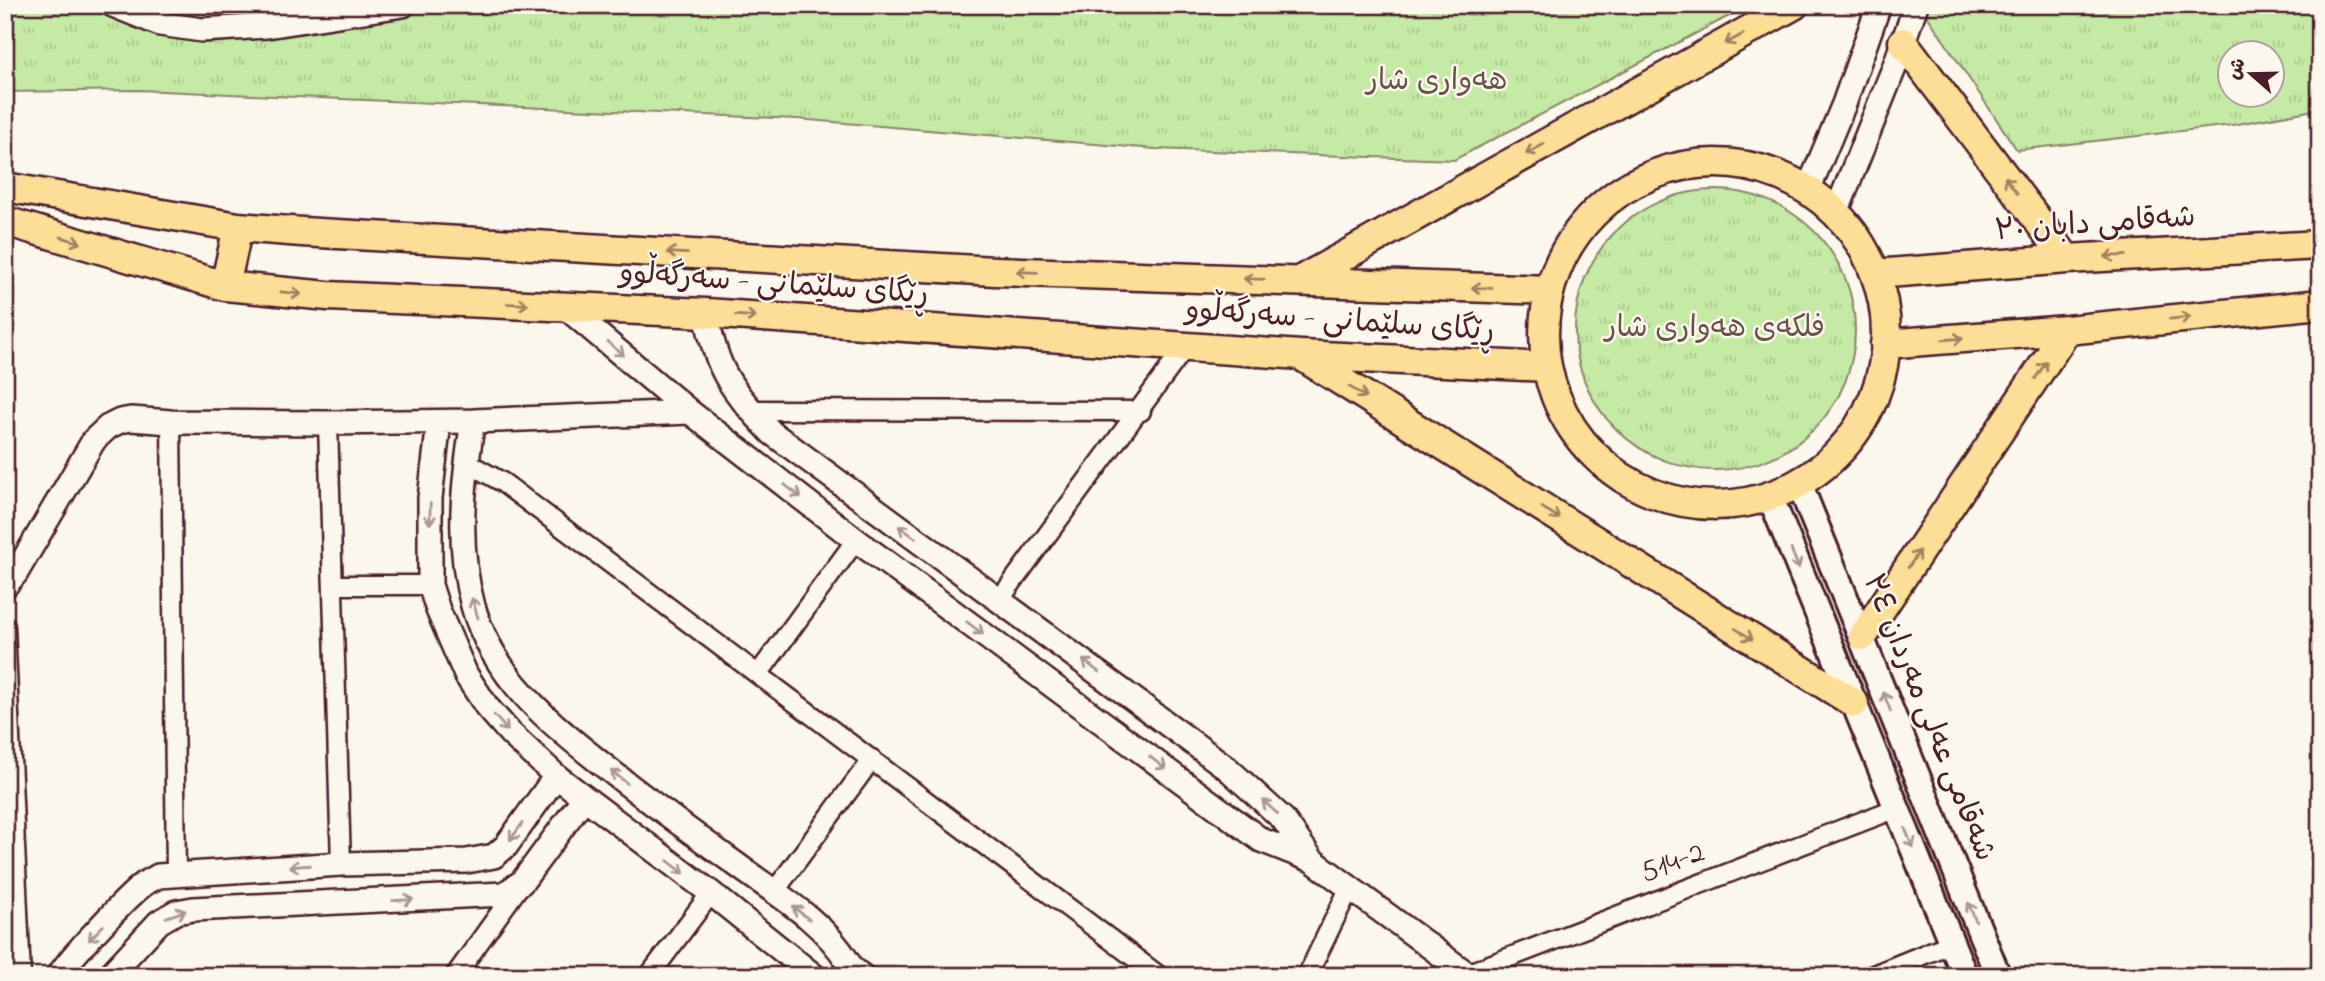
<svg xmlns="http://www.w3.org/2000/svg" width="2325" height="981" viewBox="0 0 2325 981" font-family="'Indie Flower','Playpen Sans Arabic',sans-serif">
  <defs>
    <pattern id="grass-tufts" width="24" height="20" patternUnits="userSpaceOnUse" patternTransform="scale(1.75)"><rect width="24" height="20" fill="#c5eaa5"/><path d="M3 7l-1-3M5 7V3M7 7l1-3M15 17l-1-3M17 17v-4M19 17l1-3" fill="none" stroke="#abc88e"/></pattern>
  </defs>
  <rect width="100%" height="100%" fill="#fbf7ec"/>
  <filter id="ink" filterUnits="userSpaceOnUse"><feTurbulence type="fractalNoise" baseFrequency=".0143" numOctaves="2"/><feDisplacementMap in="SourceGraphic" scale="14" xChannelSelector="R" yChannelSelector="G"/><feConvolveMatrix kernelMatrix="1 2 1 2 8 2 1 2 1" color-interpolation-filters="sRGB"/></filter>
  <g filter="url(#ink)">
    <path fill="url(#grass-tufts)" stroke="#888468" stroke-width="2" fill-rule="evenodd" d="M5,5H1750L1454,160L1155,149L797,119L139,90L5,92Z
      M1920,5H2320V109L2232,125L2017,150ZM2230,52H2272V94H2230Z
      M1575 330a140 140 0 1 1 280 0a140 140 0 1 1-280 0Z"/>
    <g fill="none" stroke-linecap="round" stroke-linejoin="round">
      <g stroke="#4a1f2b" stroke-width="23">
        <path id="minor" d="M751,410L1141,411
          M171,422L176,874
          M328,423L341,864
          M466,462L502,482L1159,976
          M333,585H430
          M1000,599L1186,346
          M5,627L21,976
          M759,673L856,540
          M774,892L872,759
          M848,962L866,976
          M1469,973L1897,808
          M455,976L520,885
          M649,976L711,893
          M1307,976L1350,887
          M1871,976L1952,943"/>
      </g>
      <g stroke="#4a1f2b" stroke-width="28">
        <path id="tertiary" d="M113,5L160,24L202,30L267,26L403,5
          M1808,190L1844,104L1879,5
          M1836,213L1894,68L1916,5
          M563,305L690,412L856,540L1261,840L1312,860L1470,976
          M706,313C717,373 731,389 772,433L1227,768L1283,819L1312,860
          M473,421C463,483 456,545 473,606C494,681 555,727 613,773C654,805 695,835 737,865C776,894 822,920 848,962L846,976
          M439,422L430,498V585L438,610L466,675L487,707L510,733L556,776L711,893L814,976
          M5,586L16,573L94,440L108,427L120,421L131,419L171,422L328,423L473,421L690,412
          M59,976C65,962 130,894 144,884C148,881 154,879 158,876L341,864L467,861L494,856L506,846L556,776
          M109,976L159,922L176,912L193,909L504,894L522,882L584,798"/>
      </g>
      <g stroke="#4a1f2b" stroke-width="30">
        <path id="secondary" d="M1799,483L1998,976
          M1770,496L1965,976"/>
      </g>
      <g stroke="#4a1f2b" stroke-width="33">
        <path id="primary" d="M1903,42L2067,259
          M1544 334a171 171 0 1 1 342 0a171 171 0 1 1-342 0Z
          M5,187L238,227L302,232L995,271L1550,290
          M5,221L225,286L328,296L706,313L1301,355L1547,367
          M1875,274L2067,259L2320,245
          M1301,280L1794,5
          M225,286L238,227
          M1885,344L2067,330L2320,304
          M1303,357L1854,703
          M1863,636L2067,330"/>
      </g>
      <use href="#minor" stroke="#fbf7ec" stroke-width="18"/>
      <use href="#tertiary" stroke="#fbf7ec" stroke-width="23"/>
      <use href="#secondary" stroke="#fbf7ec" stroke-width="24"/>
      <use href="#primary" stroke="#fcde96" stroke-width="28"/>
    </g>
    <defs><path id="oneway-shaft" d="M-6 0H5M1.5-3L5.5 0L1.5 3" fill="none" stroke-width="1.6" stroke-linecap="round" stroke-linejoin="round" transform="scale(1.75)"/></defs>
    <g stroke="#a37e60">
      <use href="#oneway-shaft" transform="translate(1734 39) rotate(151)"/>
      <use href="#oneway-shaft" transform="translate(1535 149) rotate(151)"/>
      <use href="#oneway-shaft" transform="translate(2011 185) rotate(-127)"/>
      <use href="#oneway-shaft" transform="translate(71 240) rotate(17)"/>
      <use href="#oneway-shaft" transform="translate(677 253) rotate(-177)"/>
      <use href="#oneway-shaft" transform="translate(2115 256) rotate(177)"/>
      <use href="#oneway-shaft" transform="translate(1027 272) rotate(-178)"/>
      <use href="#oneway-shaft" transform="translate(1254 279) rotate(-178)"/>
      <use href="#oneway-shaft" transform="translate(1482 288) rotate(-178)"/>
      <use href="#oneway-shaft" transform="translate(291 293) rotate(6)"/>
      <use href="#oneway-shaft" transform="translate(518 304) rotate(2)"/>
      <use href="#oneway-shaft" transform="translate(746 316) rotate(4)"/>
      <use href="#oneway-shaft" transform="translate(2180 318) rotate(-6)"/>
      <use href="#oneway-shaft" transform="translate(1953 339) rotate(-4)"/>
      <use href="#oneway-shaft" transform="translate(2041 370) rotate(-56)"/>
      <use href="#oneway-shaft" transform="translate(1358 392) rotate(32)"/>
      <use href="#oneway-shaft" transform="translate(1551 513) rotate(32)"/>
      <use href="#oneway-shaft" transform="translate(1914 559) rotate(-56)"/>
      <use href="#oneway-shaft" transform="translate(1744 634) rotate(32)"/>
    </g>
    <g stroke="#ab9695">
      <use href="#oneway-shaft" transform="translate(616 349) rotate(40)"/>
      <use href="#oneway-shaft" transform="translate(793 491) rotate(37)"/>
      <use href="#oneway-shaft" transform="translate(430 514) rotate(91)"/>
      <use href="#oneway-shaft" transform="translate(907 532) rotate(-144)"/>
      <use href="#oneway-shaft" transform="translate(1795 559) rotate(68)"/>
      <use href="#oneway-shaft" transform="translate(475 608) rotate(-107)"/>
      <use href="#oneway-shaft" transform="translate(975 628) rotate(37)"/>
      <use href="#oneway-shaft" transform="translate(1091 666) rotate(-143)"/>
      <use href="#oneway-shaft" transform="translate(1887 702) rotate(-111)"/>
      <use href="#oneway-shaft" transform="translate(501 723) rotate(49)"/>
      <use href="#oneway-shaft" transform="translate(1158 763) rotate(37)"/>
      <use href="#oneway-shaft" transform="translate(619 777) rotate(-142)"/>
      <use href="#oneway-shaft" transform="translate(1270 807) rotate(-138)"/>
      <use href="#oneway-shaft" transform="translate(516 832) rotate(126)"/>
      <use href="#oneway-shaft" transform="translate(1909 838) rotate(68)"/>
      <use href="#oneway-shaft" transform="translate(300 866) rotate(176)"/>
      <use href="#oneway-shaft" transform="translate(676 867) rotate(37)"/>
      <use href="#oneway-shaft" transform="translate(403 900) rotate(-3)"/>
      <use href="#oneway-shaft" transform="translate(1972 912) rotate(-112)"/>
      <use href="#oneway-shaft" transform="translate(801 913) rotate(-143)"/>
      <use href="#oneway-shaft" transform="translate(176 914) rotate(-19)"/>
      <use href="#oneway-shaft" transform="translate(96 933) rotate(134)"/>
    </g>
  </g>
  <g text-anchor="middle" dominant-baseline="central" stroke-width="5" stroke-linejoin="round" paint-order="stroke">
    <g font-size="30" fill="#69524a" stroke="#fbf7ec">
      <text x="1437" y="82">هەواری شار</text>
      <text x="1715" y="329">فلکەی هەواری شار</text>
    </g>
    <g font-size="30" fill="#4a1f2b" stroke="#fbf7ec">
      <text transform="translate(2095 225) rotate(-4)">شەقامی دابان ٣٠</text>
      <text transform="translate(774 285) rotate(4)">ڕێگای سلێمانی - سەرگەڵوو</text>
      <text transform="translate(1340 322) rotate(4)">ڕێگای سلێمانی - سەرگەڵوو</text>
      <text transform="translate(1928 718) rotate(68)">شەقامی عەلی مەردان ٣٤</text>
      <text transform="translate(1673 864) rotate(-21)">514-2</text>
    </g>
  </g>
  <rect width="2325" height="981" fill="none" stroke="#fbf7ec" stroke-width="28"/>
  <rect x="14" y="14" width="2297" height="953" fill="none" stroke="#4a1f2b" stroke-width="2.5" filter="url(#ink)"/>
  <g transform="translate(2251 74) rotate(290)"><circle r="33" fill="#fbf7ec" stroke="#b4a19f" stroke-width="2"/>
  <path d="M0-5L12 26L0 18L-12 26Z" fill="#4a1f2b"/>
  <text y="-10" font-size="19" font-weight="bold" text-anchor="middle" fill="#4a1f2b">ش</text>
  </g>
</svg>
